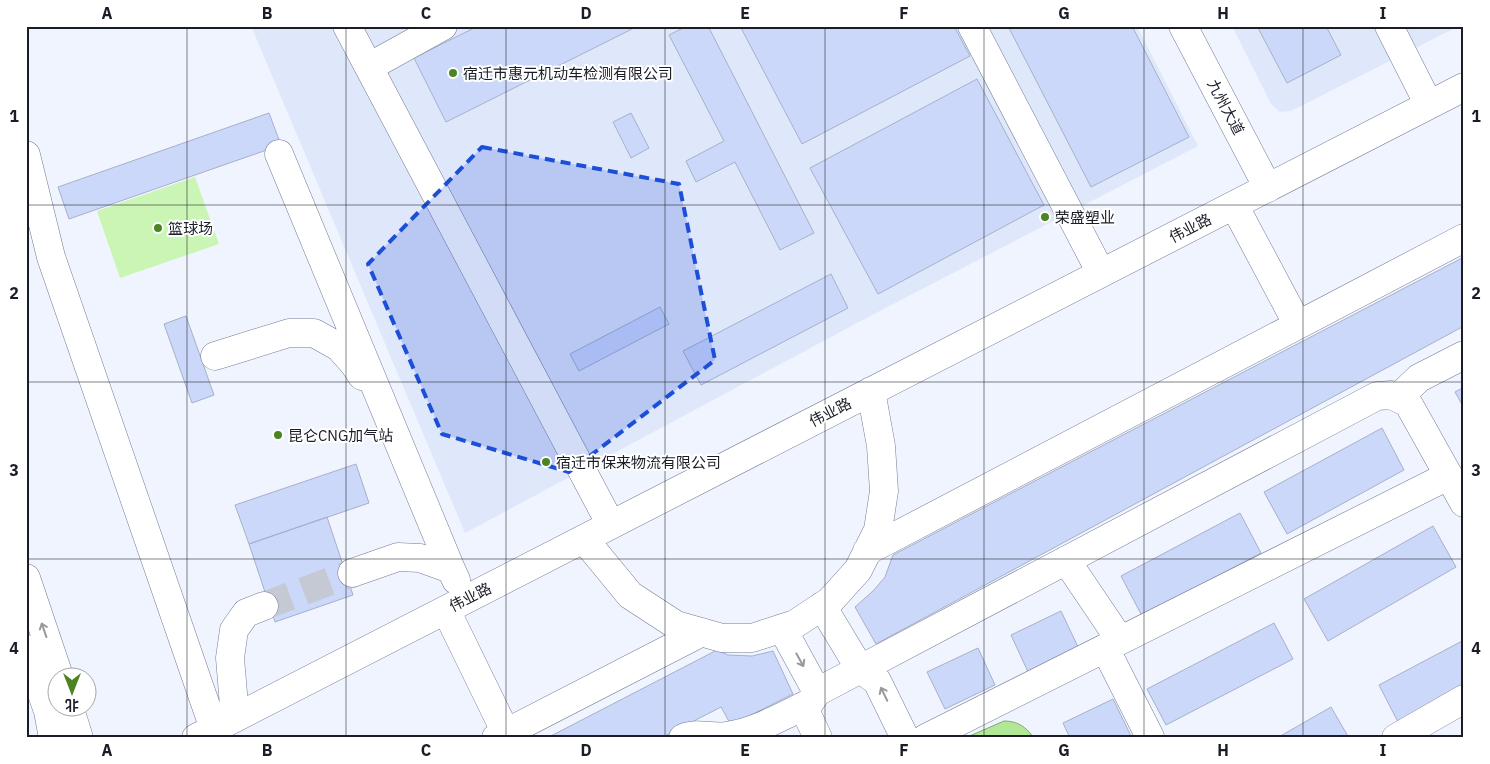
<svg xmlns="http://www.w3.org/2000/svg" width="1490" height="764" viewBox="0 0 1490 764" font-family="'IBM Plex Sans','Noto Sans SC',sans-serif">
  <rect width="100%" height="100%" fill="#f0f4fe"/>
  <path fill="#dfe7fb" d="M251,26H1137L1198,146L872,315L465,533Z
    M1232,26H1459L1291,111L1280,112L1271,104Z"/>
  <path fill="#cbf5b5" d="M195,177L219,244L120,278L97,211Z"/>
  <path fill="#b2e795" stroke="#84aa74" d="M1004,721C1018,721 1026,727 1034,738H965Z"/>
  <path fill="#ccd8fa" stroke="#a6b0c9" d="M478,26H638L446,122L414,58Z
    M687,26H708L814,233L780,250L735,162L696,182L686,161L724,141L669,35Z
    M740,26H954L970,56L802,144Z
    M1008,26H1132L1189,137L1091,187Z
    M1257,26H1326L1341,55L1287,83Z
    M977,79L1044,205L878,294L810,168Z
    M269,113L281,145L69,219L58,187Z
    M631,113L649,148L631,158L613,122Z
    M1464,257V326L876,644L855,607L874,590L885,577L893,555Z
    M831,274L848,308L701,385L683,351Z
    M660,307L669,324L579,371L570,354Z
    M186,316L214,395L192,403L164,324Z
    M1464,387V408L1455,392Z
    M1382,428L1404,470L1287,534L1264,492Z
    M356,464L369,503L249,544L235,505Z
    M1240,513L1261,553L1142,616L1121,576Z
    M327,517L353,595L275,622L249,544Z
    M1433,526L1456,567L1328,641L1304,599Z
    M1061,611L1079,649L1028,672L1011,635Z
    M1274,623L1293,659L1166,725L1147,689Z
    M1464,640V687L1398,722L1379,685Z
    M978,648L995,685L945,709L927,672Z
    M717,650L728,655L752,656L773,651L793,694L731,725L721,707L661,738H547Z
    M1113,699L1131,736L1127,738H1070L1063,723Z
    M1331,707L1349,738H1277Z"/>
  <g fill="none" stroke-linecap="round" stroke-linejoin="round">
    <path stroke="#c5c9d3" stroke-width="28" stroke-dasharray="28 14" stroke-linecap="butt" d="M264,606L352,573"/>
    <g stroke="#737c94" stroke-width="29">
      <path id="minor" d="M347,26L611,525
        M972,26L1101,273
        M1183,26L1268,188
        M1389,26L1429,105
        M369,67L443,26
        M279,154L451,569
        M26,155L51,257L214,729
        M1234,205L1298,325
        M215,356L289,333H314L339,347L354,364L362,376
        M1398,398L1419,378L1464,355
        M584,539L630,595L676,625L722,638H752L795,624L830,601L858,570L878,530L884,491L881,446L871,391
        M867,551L1464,238
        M1066,560L1120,640
        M352,573L398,557L420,558L451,569L456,580
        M26,578L59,676
        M822,606L860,669L877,681L905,738
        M446,610L506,733
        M782,628L817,692
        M1105,648L1150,737
        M69,706L79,738
        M235,717L230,658L234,630L246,613L264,606
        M196,738L1464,87
        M496,738L702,632
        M683,738C697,732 712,738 726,736C754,733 782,716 808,704
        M818,738L805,710L817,692L1377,396L1391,395L1408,403L1464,503
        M926,738L1448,476
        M1396,738L1464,699"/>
    </g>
    <g stroke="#737c94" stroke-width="29">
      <path id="major" d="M26,649L48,711L53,738"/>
    </g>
    <use href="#minor" stroke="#fff" stroke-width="28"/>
    <use href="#major" stroke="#fff" stroke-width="28"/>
  </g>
  <defs><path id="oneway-shaft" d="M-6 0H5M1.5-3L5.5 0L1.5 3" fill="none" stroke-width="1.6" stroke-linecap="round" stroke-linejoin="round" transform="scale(1.25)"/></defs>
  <g stroke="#98999d">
    <use href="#oneway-shaft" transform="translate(44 630) rotate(-109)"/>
    <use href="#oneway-shaft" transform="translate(800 660) rotate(61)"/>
    <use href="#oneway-shaft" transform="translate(884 694) rotate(-116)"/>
  </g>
  <path fill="#1d4ed8" fill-opacity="0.2" stroke="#1d4ed8" stroke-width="4" stroke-dasharray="10 6" stroke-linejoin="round" d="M482,147L679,184L715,360L569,472L442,434L368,264Z"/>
  <path fill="none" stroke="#1a1d26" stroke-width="1" stroke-opacity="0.55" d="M187,26V738M346,26V738M506,26V738M665,26V738M825,26V738M984,26V738M1144,26V738M1303,26V738M26,205H1464M26,382H1464M26,559H1464"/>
  <g fill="#4b8521" stroke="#fff" stroke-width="2">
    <circle cx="453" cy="73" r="5"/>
    <circle cx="1045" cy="217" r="5"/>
    <circle cx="158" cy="228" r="5"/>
    <circle cx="278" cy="435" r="5"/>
    <circle cx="546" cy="462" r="5"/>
  </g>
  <g text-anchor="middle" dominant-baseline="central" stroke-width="4" stroke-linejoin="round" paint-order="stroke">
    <g font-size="15" fill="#1a1d26" stroke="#fff" text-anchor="start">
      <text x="463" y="73">宿迁市惠元机动车检测有限公司</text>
      <text x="1055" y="217">荣盛塑业</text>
      <text x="168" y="228">篮球场</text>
      <text x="288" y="435">昆仑CNG加气站</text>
      <text x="556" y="462">宿迁市保来物流有限公司</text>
    </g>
    <g font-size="15" fill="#1a1d26" stroke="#fff">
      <text transform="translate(1226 107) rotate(62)">九州大道</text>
      <text transform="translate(1190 228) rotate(-27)">伟业路</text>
      <text transform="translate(830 412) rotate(-27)">伟业路</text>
      <text transform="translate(470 597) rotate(-27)">伟业路</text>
    </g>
  </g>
  <rect width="1490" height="764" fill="none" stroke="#ffffff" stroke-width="55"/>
  <g transform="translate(72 692) rotate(180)"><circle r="24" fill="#ffffff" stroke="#a3a5a8"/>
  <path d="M0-4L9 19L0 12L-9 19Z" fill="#4b8521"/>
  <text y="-8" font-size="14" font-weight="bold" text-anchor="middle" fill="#1a1d26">北</text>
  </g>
  <rect x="28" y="28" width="1434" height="708" fill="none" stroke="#1a1d26" stroke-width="2"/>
  <g font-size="16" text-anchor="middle" font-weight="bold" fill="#1a1d26">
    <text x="107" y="19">A</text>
    <text x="267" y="19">B</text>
    <text x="426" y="19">C</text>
    <text x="586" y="19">D</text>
    <text x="745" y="19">E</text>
    <text x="904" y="19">F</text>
    <text x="1064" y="19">G</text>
    <text x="1223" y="19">H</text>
    <text x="1383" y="19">I</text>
    <text x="14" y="122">1</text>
    <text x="1476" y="122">1</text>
    <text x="14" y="299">2</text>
    <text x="1476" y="299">2</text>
    <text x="14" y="476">3</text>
    <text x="1476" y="476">3</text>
    <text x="14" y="654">4</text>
    <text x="1476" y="654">4</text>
    <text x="107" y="756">A</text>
    <text x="267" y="756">B</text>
    <text x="426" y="756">C</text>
    <text x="586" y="756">D</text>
    <text x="745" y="756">E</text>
    <text x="904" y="756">F</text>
    <text x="1064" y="756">G</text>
    <text x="1223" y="756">H</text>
    <text x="1383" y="756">I</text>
  </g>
</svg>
